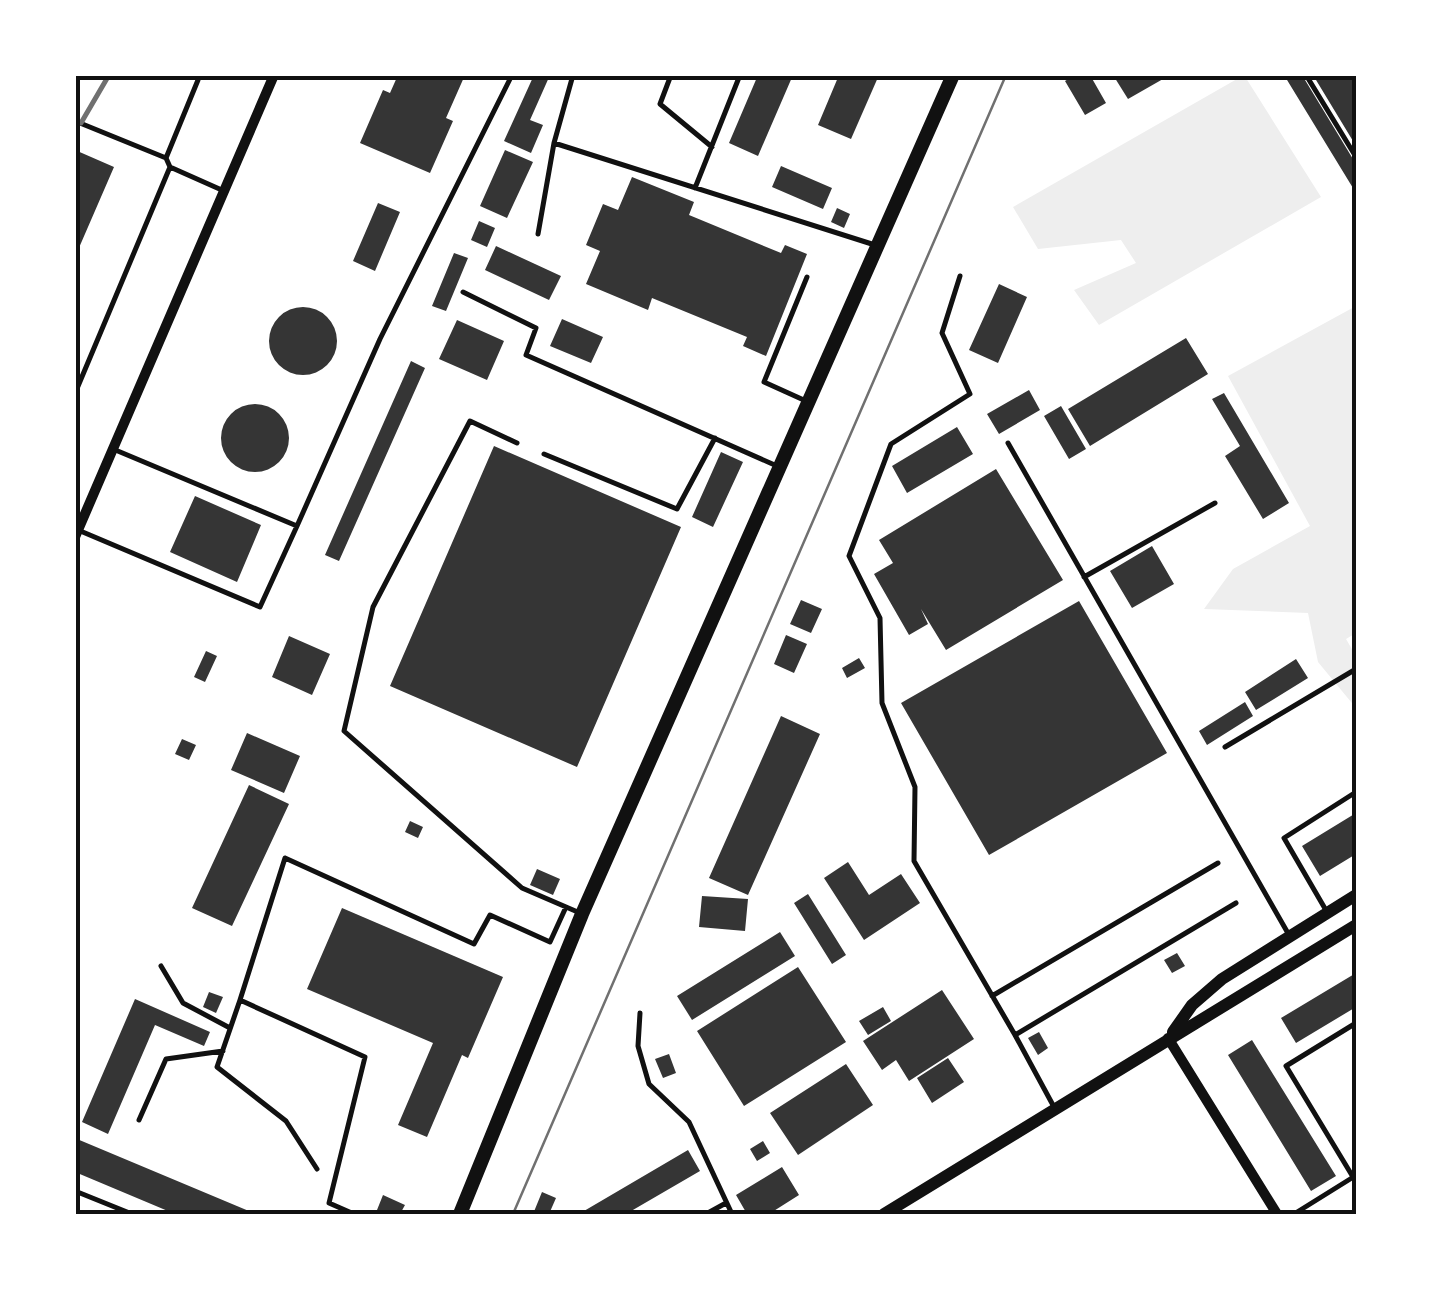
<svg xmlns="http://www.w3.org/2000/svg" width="1431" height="1289" viewBox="0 0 1431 1289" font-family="'Fira Sans',sans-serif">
  <rect width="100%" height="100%" fill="#fff"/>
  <path fill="#eee" d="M1244,75L1321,197L1099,325L1074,290L1136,263L1121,240L1038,249L1013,207Z
    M1356,306V633L1346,639L1356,656V708L1318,662L1308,613L1204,609L1233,569L1310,526L1228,376Z"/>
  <path fill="#353535" d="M398,75H465L446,118L453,121L430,173L360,143L383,90L390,93Z
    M534,75H550L530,120L543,125L531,153L504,141Z
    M758,75H793L758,156L729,143Z
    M839,75H879L851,139L818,125Z
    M1075,75H1090L1106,103L1085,115L1065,81Z
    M1113,75H1170L1128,99Z
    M1284,75H1302L1356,164V193Z
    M1313,75H1351L1356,84V146Z
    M75,150L114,167L75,257Z
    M505,150L533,162L507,218L480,206Z
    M781,166L832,188L823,209L772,187Z
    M632,177L694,202L689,215L781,253L785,245L807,254L766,356L743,346L747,337L652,298L648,310L586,284L600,251L586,245L603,204L618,210Z
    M378,203L400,212L375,271L353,261Z
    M837,208L850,214L844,228L831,222Z
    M479,221L495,228L487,247L471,240Z
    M496,246L561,276L549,300L485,270Z
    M454,253L468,258L446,311L432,306Z
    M999,284L1027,297L998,363L969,350Z
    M269 341a34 34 0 1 1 68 0a34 34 0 1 1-68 0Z
    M562,319L603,337L591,363L550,346Z
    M457,320L504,341L487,380L439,359Z
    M1186,338L1208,374L1090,446L1068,409Z
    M411,361L425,368L339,561L325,555Z
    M1029,390L1040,410L999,434L987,414Z
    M1224,393L1289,503L1263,519L1225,456L1240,446L1212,399Z
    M221 438a34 34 0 1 1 68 0a34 34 0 1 1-68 0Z
    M1061,406L1086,449L1069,459L1044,416Z
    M957,427L973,454L907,493L892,466Z
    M494,446L681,527L577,767L390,686Z
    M721,452L743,462L713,527L692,517Z
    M996,469L1063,580L946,650L921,609L928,624L909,635L874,574L893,563L879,540Z
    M195,496L261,525L237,582L170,552Z
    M1152,546L1174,584L1132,608L1110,571Z
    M801,600L822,609L811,633L790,624Z
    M1079,601L1167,753L989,855L901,703Z
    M786,635L807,644L794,673L774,664Z
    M289,636L330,654L312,695L272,677Z
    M206,651L217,656L205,682L194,677Z
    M859,658L865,668L847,678L842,668Z
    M1296,659L1308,678L1256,710L1245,692Z
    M1245,702L1253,716L1207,745L1199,731Z
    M781,716L820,734L748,895L709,878Z
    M247,733L300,756L284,793L231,770Z
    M182,739L196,745L189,760L175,754Z
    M249,785L289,804L232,926L192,908Z
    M1356,813V854L1320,876L1302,846Z
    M410,821L423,827L418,838L405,832Z
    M848,862L869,895L901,874L920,903L864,940L824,878Z
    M537,869L560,879L553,895L530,885Z
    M808,894L846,955L832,964L794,903Z
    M702,896L748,899L745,931L699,927Z
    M342,908L503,977L468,1058L462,1055L427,1137L398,1125L433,1043L307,989Z
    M780,932L795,956L692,1020L677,996Z
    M1177,953L1185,966L1172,973L1164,960Z
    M798,967L846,1042L744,1106L697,1031Z
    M1356,973V1007L1296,1043L1281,1018Z
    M942,990L974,1039L909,1081L896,1060L882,1070L863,1041Z
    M209,992L223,997L216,1013L203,1007Z
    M135,999L210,1032L204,1046L155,1025L108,1134L82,1122Z
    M883,1007L891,1021L868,1035L859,1021Z
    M1039,1032L1048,1048L1038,1055L1028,1038Z
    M1252,1040L1336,1176L1311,1191L1228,1055Z
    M669,1054L676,1073L663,1078L655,1059Z
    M948,1058L964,1082L932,1103L917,1078Z
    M846,1064L873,1105L798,1155L770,1113Z
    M77,1139L256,1214H175L75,1172V1144Z
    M763,1141L770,1153L757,1161L750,1149Z
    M688,1150L700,1171L626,1214H586L584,1211Z
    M782,1167L799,1195L769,1214H747L736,1195Z
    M542,1192L556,1198L549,1214H533Z
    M383,1195L405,1205L400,1214H387L377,1210Z"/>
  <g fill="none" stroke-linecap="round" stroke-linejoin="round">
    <path stroke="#111" stroke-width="5" d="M671,75L660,104L712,147
      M1306,75L1356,157
      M75,121L166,158L170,167L224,191
      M554,143L875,245
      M166,158L198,80
      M695,188L740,75
      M538,234L554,143L573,75
      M960,276L942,333L970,394L891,444L849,556L880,618L882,703L915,787L914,861L1015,1035L1054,1107
      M463,292L536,328L526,355L777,466
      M806,401L764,382L807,277
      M517,443L470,421L373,607L344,731L522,888L580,913
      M1008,443L1289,935
      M75,444L76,391L170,167
      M113,449L297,526L380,339L512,75
      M544,454L677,509L715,438
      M78,530L260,607L297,526
      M1084,577L1215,503
      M1225,747L1356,669
      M1327,912L1284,838L1356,792
      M161,966L183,1003L230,1028
      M992,996L1218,863
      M240,1000L217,1067L286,1121L317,1169
      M640,1013L638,1046L649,1084L689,1122L732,1214
      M1015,1035L1236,903
      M139,1120L166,1059L223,1051
      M1353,1177L1286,1066L1356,1023
      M75,1191L132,1214
      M267,1214H272
      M354,1214L329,1203L365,1057L240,1000L285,858L474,944L490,915L550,942L566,907
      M706,1214L726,1203
      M1294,1214L1355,1176"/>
    <path stroke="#111" stroke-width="10" d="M75,537L274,75
      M1168,1038L1277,1214"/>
    <path stroke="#111" stroke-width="12" d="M1173,1032L1192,1005L1222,979L1356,895
      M884,1214L1356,925"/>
    <path stroke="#111" stroke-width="14" d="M460,1214L582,914L953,75"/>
    <path stroke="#707070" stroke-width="2.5" d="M513,1214L1006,75"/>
    <path stroke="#707070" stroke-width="5" d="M81,123L109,75"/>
  </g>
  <rect width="1431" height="1289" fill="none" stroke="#ffffff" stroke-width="155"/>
  <rect x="78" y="78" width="1276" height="1134" fill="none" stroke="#111" stroke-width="4"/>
</svg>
